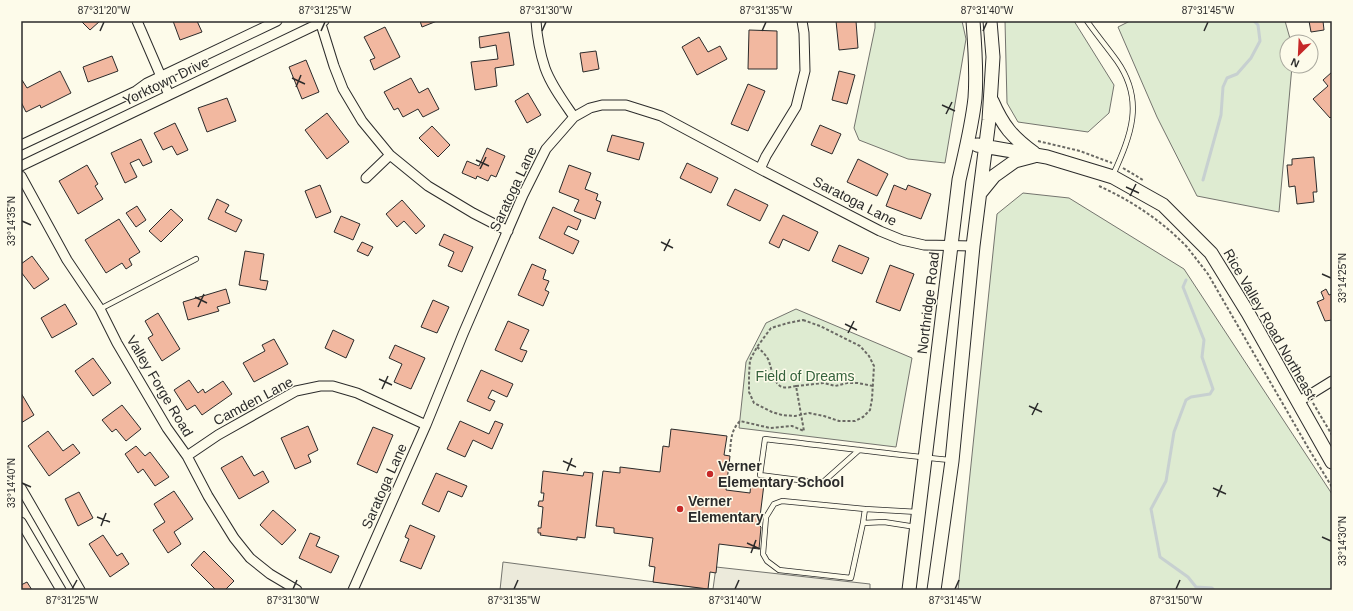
<svg xmlns="http://www.w3.org/2000/svg" width="1353" height="611" viewBox="0 0 1353 611" font-family="Arial,sans-serif">
  <rect width="100%" height="100%" fill="#fdfbea"/>
  <path fill="#deebd1" stroke="#74746e" d="M875,21H962L966,39L945,163L908,159L859,140L854,128L875,28Z
    M1005,21H1074L1114,85L1109,113L1088,132L1018,122L1007,103Z
    M1130,21H1285L1291,42H1287V66H1292L1279,212L1197,196L1157,117L1118,27Z
    M1023,193L1069,198L1184,269L1332,494V590H958L997,214Z
    M796,309L912,358L896,447L739,428L746,362L766,323Z"/>
  <path fill="#eceadb" stroke="#74746e" d="M503,562L708,589H713L716,567L870,584V590H500Z"/>
  <g fill="none" stroke-linecap="round" stroke-linejoin="round">
    <path stroke="#c7d0d0" stroke-width="3" d="M1203,180L1221,115L1223,87L1227,78L1237,74L1251,58L1260,41L1258,25L1254,21
      M1186,280L1183,287L1204,340L1202,357L1213,389L1210,394L1191,397L1186,400L1174,432L1166,481L1151,509L1160,557L1188,577L1196,587L1212,588L1214,590"/>
  </g>
  <path fill="#f2b8a0" stroke="#2b2b2b" d="M81,21H100L90,30Z
    M173,21H197L202,32L180,40Z
    M420,21H437L422,27Z
    M836,21H856L858,48L839,50Z
    M1309,21H1323L1324,30L1311,32Z
    M385,27L400,57L374,70L370,60L375,58L364,37Z
    M749,30L777,31V69H748Z
    M509,32L514,65L495,68L497,86L475,90L471,62L498,59L496,45L480,48L479,37Z
    M699,37L708,52L720,46L727,59L697,75L682,47Z
    M596,51L599,69L583,72L580,53Z
    M112,56L118,71L88,82L83,67Z
    M306,60L319,92L302,99L289,67Z
    M60,71L71,93L41,108L40,105L26,112L21,102V80H22L27,88Z
    M839,71L855,75L847,104L832,100Z
    M1332,72V116L1330,118L1313,99L1328,86L1323,80Z
    M411,78L419,93L428,88L439,109L423,117L418,109L403,117L398,108L394,110L384,92Z
    M748,84L765,91L748,131L731,124Z
    M528,93L541,115L527,123L515,101Z
    M227,98L236,121L207,132L198,108Z
    M327,113L349,142L327,159L305,130Z
    M175,123L188,150L177,155L172,146L163,150L154,133Z
    M820,125L841,134L832,154L811,145Z
    M432,126L450,145L438,157L419,138Z
    M612,135L644,143L639,160L607,151Z
    M141,139L152,162L143,166L139,159L130,163L137,177L125,183L111,153Z
    M487,148L505,156L496,177L491,175L488,181L477,176L476,179L462,173L467,161L479,166Z
    M1314,157L1317,192H1313L1314,202L1297,204L1295,186L1289,187L1287,165H1292V159Z
    M858,159L888,174L877,196L847,182Z
    M687,163L718,178L711,193L680,178Z
    M87,165L98,184L95,186L103,199L78,214L59,181Z
    M569,165L591,173L585,189L598,194L596,200L601,202L595,219L574,211L579,200L559,192Z
    M320,185L331,212L316,218L305,191Z
    M894,185L906,190L908,185L931,194L921,219L886,206Z
    M735,189L768,205L760,221L727,205Z
    M217,199L229,205L225,212L242,220L236,232L208,219Z
    M402,200L425,226L416,234L404,221L397,227L386,214Z
    M137,206L146,220L136,227L126,213Z
    M553,207L581,220L577,230L568,226L564,234L579,241L573,254L539,238Z
    M171,209L183,220L161,242L149,231Z
    M783,215L818,232L809,251L783,239L779,248L769,243Z
    M341,216L360,224L353,240L334,232Z
    M119,219L140,252L129,259L132,265L126,269L122,263L106,273L85,240Z
    M444,234L473,247L462,272L448,266L454,252L439,245Z
    M362,242L373,247L368,256L357,251Z
    M839,245L869,258L862,274L832,261Z
    M245,251L264,254L260,280L268,281L266,290L239,285Z
    M32,256L49,279L34,289L21,272V264Z
    M532,264L546,270L543,279L549,281L545,290L549,292L543,306L518,295Z
    M890,265L914,274L900,311L876,302Z
    M226,289L230,303L217,307L219,311L188,320L183,302Z
    M1326,289L1329,295L1332,294V320L1325,321L1317,302L1324,299L1321,292Z
    M433,300L449,307L437,333L421,327Z
    M65,304L77,324L52,338L41,318Z
    M158,313L180,349L162,361L148,338L153,335L145,321Z
    M508,321L529,330L520,349L527,351L522,362L495,350Z
    M333,330L354,340L346,358L325,348Z
    M274,339L288,364L254,382L243,363L265,351L262,345Z
    M395,345L425,358L411,389L394,382L402,364L389,358Z
    M93,358L111,383L93,396L75,371Z
    M481,370L513,384L507,397L492,390L488,398L495,401L490,411L467,401Z
    M189,380L198,393L203,389L205,393L223,381L232,394L202,415L195,405L187,410L174,390Z
    M21,393L34,415L21,423Z
    M122,405L141,429L126,441L116,429L112,432L102,420Z
    M460,421L489,434L495,421L503,424L492,449L473,440L465,457L447,449Z
    M308,426L318,450L308,455L311,462L295,469L281,438Z
    M373,427L393,435L377,473L357,464Z
    M671,429L727,436L724,455L730,456L726,490L750,493L751,482L764,484L759,525L761,527L759,549L719,544L716,573L710,572L708,589L653,582L655,567L649,566L653,538L614,533V528L596,526L603,471L620,473V467L660,472L663,446L669,447Z
    M48,431L63,451L73,444L80,453L49,476L28,446Z
    M136,446L145,456L150,452L169,477L155,486L143,469L138,473L125,454Z
    M242,456L254,476L263,471L269,482L239,499L221,468Z
    M543,471L583,476L584,472L593,473L585,538L577,537V540L540,535L541,533H538V528H541L543,507L538,506L539,501H543L544,493H541Z
    M436,473L467,486L462,497L448,491L439,512L422,504Z
    M174,491L193,519L174,532L181,544L168,553L153,530L165,522L154,504Z
    M79,492L93,518L78,526L65,499Z
    M273,510L296,530L282,545L260,525Z
    M410,525L435,536L421,569L400,561L409,539L405,537Z
    M310,533L320,537L316,546L339,556L331,573L299,558Z
    M103,535L117,556L122,553L129,564L110,577L89,544Z
    M204,551L234,581L225,590H216L191,565Z
    M27,582L32,590H21V585Z"/>
  <g fill="none" stroke-linecap="round" stroke-linejoin="round">
    <g stroke="#2b2b2b" stroke-width="6">
      <path id="lane" d="M1087,21C1096,34 1107,47 1117,61C1145,101 1131,135 1113,175
        M100,309L196,259
        M859,450L822,483L760,475L765,439C827,446 889,454 950,460
        M863,523L865,509
        M916,527L884,522L863,523L851,578L779,570L767,561L763,554L766,517L774,504L782,501L865,509L918,512"/>
    </g>
    <g stroke="#2b2b2b" stroke-width="11">
      <path id="street" d="M137,21L169,95
        M320,21L334,66L343,89L362,121L390,155L428,186L473,213L508,231
        M536,21C537,36 540,53 545,68C551,85 563,101 574,117
        M21,145L136,91L147,83L277,21
        M21,166L324,21
        M760,169L766,156L796,107L805,71L804,33L802,21
        M21,176L67,260L100,309L117,343L167,428L187,456L208,496L234,538L250,558L270,574L297,590
        M366,178L390,155
        M1298,402L1332,381
        M187,456L218,435L296,391L320,386H333L357,393L426,425
        M21,488L80,590
        M21,522L61,590
        M353,590L426,425L463,334L523,195L546,149L574,117L590,108L602,105H626L661,116L760,169L880,231L902,240L924,245L973,246"/>
    </g>
    <g stroke="#2b2b2b" stroke-width="15">
      <path id="secondary" d="M992,101C1003,126 1012,137 1034,153
        M977,145L1047,157L1113,177L1163,205L1211,253L1248,313L1332,462
        M981,192L994,176L1015,161L1034,156
        M909,590L959,180C965,153 972,126 975,98C977,72 975,47 973,21
        M934,590L952,461L973,246L989,120L993,57L990,21"/>
    </g>
    <path stroke="#6a6964" stroke-width="2" stroke-dasharray="3 2" stroke-linecap="butt" d="M1038,141L1080,151L1112,163
      M1123,168L1143,180
      M1099,186C1132,201 1162,221 1187,247C1194,256 1201,265 1208,274L1310,451L1332,487
      M1244,282L1257,303
      M803,320L820,326L860,346L869,356L874,366L872,399L870,410L863,417L855,421H839L824,416L809,413L795,416L782,415L772,412L754,403L749,392V375L750,360L757,347L771,328L788,323Z
      M796,386L824,383L835,386L847,383H858L873,386
      M1313,403L1332,435
      M730,452C731,440 731,430 740,421L770,428L792,426L804,431L796,386C791,387 784,389 780,386C772,380 772,368 768,359C765,354 762,351 757,347"/>
    <use href="#lane" stroke="#fdfbea" stroke-width="4.5"/>
    <use href="#street" stroke="#fdfbea" stroke-width="9"/>
    <use href="#secondary" stroke="#fdfbea" stroke-width="13"/>
  </g>
  <path fill="none" stroke="#2b2b2b" stroke-width="1.5" d="M100,31L104,22M321,31L325,22M542,31L546,22M762,31L766,22M983,31L987,22M1204,31L1208,22M292,78L305,84M296,87L301,75M942,105L955,111M946,114L952,102M476,160L489,166M480,169L486,157M1126,187L1139,193M1130,196L1136,184M22,221L31,225M661,242L673,248M664,251L670,239M1322,274L1331,278M195,297L207,303M198,307L204,294M845,324L857,330M848,333L854,321M379,379L392,385M382,389L388,376M1029,406L1042,412M1032,415L1038,403M563,461L576,467M567,471L572,458M22,483L31,487M1213,488L1226,494M1217,497L1222,485M97,517L110,522M101,526L106,513M1322,537L1331,541M747,543L760,549M751,553L756,540M72,589L77,580M293,589L297,580M514,589L518,580M735,589L739,580M955,589L959,580M1176,589L1180,580"/>
  <g fill="#c62828" stroke="#fdfbea" stroke-width="1.5">
    <circle cx="710" cy="474" r="4"/>
    <circle cx="680" cy="509" r="4"/>
  </g>
  <g text-anchor="middle" dominant-baseline="central" stroke-width="3" stroke-linejoin="round" paint-order="stroke">
    <g font-size="14" fill="#2b2b2b" stroke="#fdfbea">
      <text transform="translate(166 81) rotate(-26)">Yorktown Drive</text>
      <text transform="translate(513 189) rotate(-65)">Saratoga Lane</text>
      <text transform="translate(855 201) rotate(27)">Saratoga Lane</text>
      <text transform="translate(928 303) rotate(-83)">Northridge Road</text>
      <text transform="translate(1270 324) rotate(60)">Rice Valley Road Northeast</text>
      <text transform="translate(160 386) rotate(59)">Valley Forge Road</text>
      <text transform="translate(253 401) rotate(-28)">Camden Lane</text>
      <text transform="translate(384 486) rotate(-66)">Saratoga Lane</text>
    </g>
    <g font-size="14" fill="#34623c" stroke="#fdfbea">
      <text x="805" y="376">Field of Dreams</text>
    </g>
    <g font-size="14" font-weight="bold" fill="#2b2b2b" stroke="#fdfbea" text-anchor="start">
      <text x="718" y="466">Verner<tspan x="718" dy="16">Elementary School</tspan></text>
      <text x="688" y="501">Verner<tspan x="688" dy="16">Elementary</tspan></text>
    </g>
  </g>
  <rect width="1353" height="611" fill="none" stroke="#fdfbea" stroke-width="44"/>
  <g transform="translate(1299 54) rotate(204)"><circle r="19" fill="#fdfbea" stroke="#a9a89e"/>
  <path d="M0-3L7 15L0 10L-7 15Z" fill="#c62828"/>
  <text y="-6" font-size="11" font-weight="bold" text-anchor="middle" fill="#2b2b2b">N</text>
  </g>
  <rect x="22" y="22" width="1309" height="567" fill="none" stroke="#2b2b2b" stroke-width="1.5"/>
  <g font-size="10" text-anchor="middle" fill="#2b2b2b">
    <text x="104" y="14">87°31'20"W</text>
    <text x="325" y="14">87°31'25"W</text>
    <text x="546" y="14">87°31'30"W</text>
    <text x="766" y="14">87°31'35"W</text>
    <text x="987" y="14">87°31'40"W</text>
    <text x="1208" y="14">87°31'45"W</text>
    <text transform="translate(11 221) rotate(-90)" y="4">33°14'35"N</text>
    <text transform="translate(1342 278) rotate(-90)" y="4">33°14'25"N</text>
    <text transform="translate(11 483) rotate(-90)" y="4">33°14'40"N</text>
    <text transform="translate(1342 541) rotate(-90)" y="4">33°14'30"N</text>
    <text x="72" y="604">87°31'25"W</text>
    <text x="293" y="604">87°31'30"W</text>
    <text x="514" y="604">87°31'35"W</text>
    <text x="735" y="604">87°31'40"W</text>
    <text x="955" y="604">87°31'45"W</text>
    <text x="1176" y="604">87°31'50"W</text>
  </g>
</svg>
